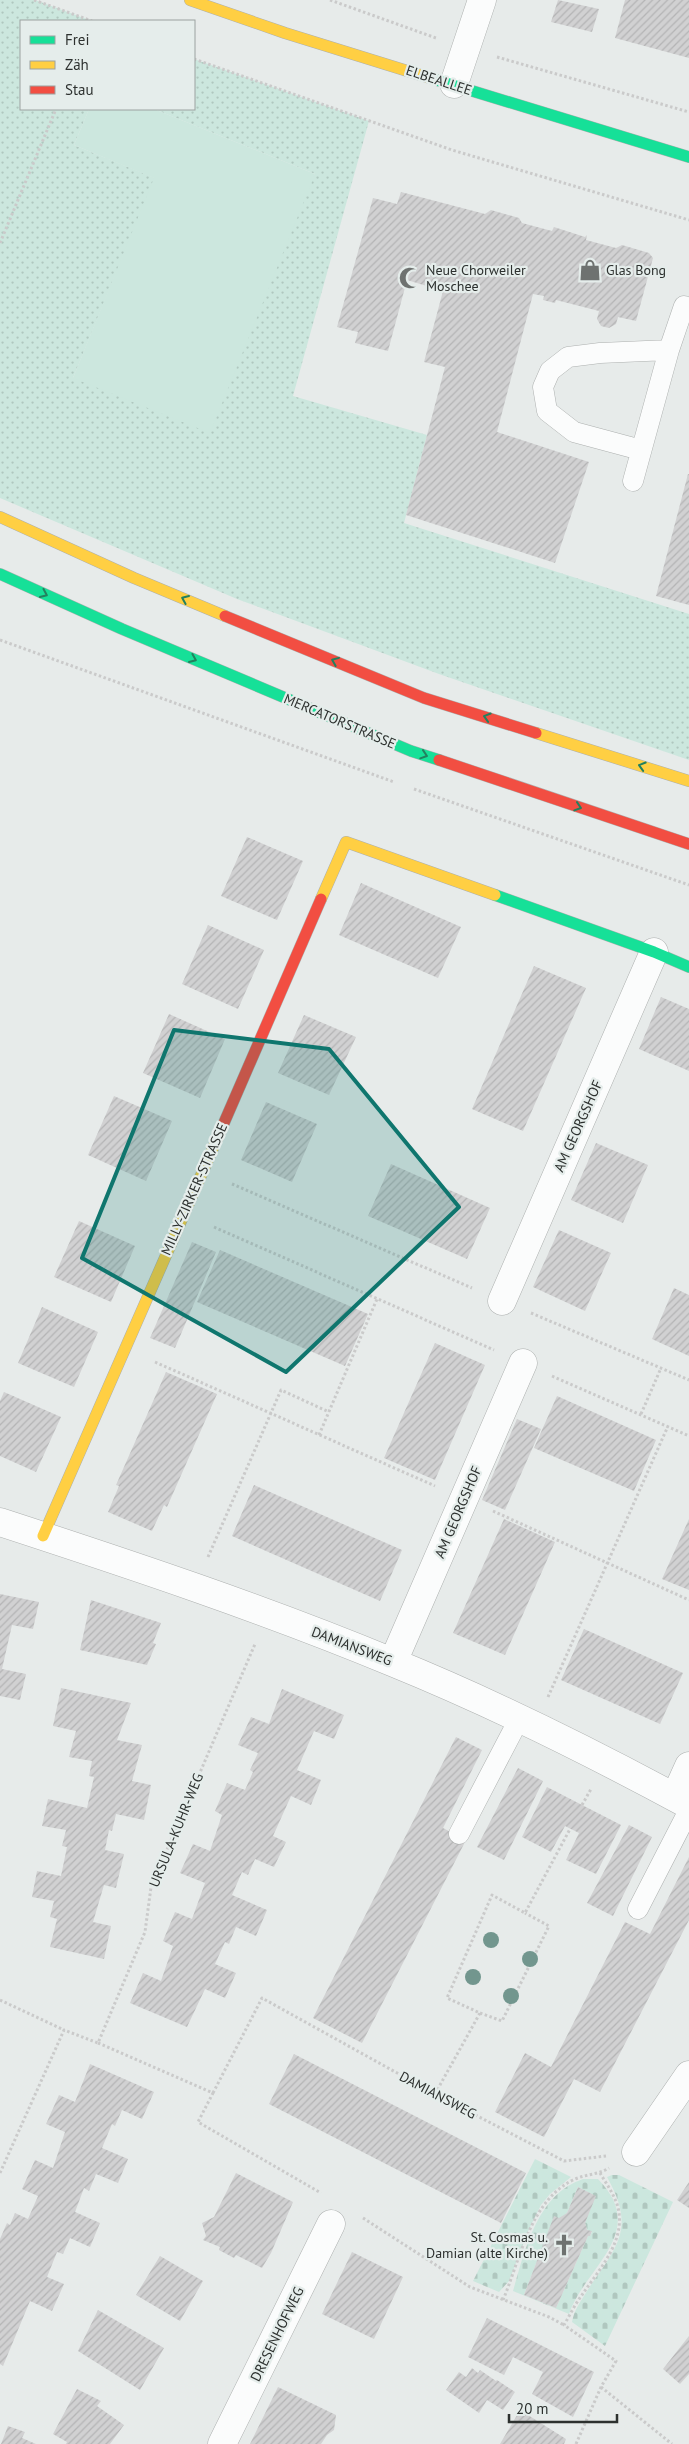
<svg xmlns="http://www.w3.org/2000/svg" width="689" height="2444" viewBox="0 0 689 2444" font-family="'PT Sans',sans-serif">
  <defs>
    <pattern id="grass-dots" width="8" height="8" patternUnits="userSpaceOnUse" patternTransform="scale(1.25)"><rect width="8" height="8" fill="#cce7de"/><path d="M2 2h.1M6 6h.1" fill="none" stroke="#b0c7bf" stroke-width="1.8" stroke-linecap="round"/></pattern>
    <pattern id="cemetery-stones" width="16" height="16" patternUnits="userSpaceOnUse" patternTransform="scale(1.25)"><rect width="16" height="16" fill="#cce7de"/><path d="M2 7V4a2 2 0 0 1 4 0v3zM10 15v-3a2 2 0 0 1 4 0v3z" fill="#b0c7bf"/></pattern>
    <pattern id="building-hatch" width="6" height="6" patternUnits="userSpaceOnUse" patternTransform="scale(1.25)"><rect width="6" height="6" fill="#d1d1d2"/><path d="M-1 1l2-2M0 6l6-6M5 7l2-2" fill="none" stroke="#b4b4b5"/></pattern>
  </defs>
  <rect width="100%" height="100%" fill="#e7ebea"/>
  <path fill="url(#grass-dots)" d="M0,0H35L92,21H21V109H89L74,145L155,178L73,378L315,174L154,109H194V59L369,121L293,396L427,435L404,523L689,614V760L439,674L237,599L0,498Z"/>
  <path fill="url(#cemetery-stones)" fill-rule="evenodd" d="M535,2159L571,2177L550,2194L541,2205L529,2229L509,2281L499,2292L473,2281Z
    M612,2175H619L673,2202L605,2346L572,2322C574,2310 581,2301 587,2291C616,2247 637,2230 607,2177Z
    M583,2179H598C650,2232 585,2267 569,2314L513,2291C525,2250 537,2194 583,2179ZM578,2187L595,2196L585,2223L587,2230L592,2232L590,2236H588L556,2308L524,2295L540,2253L567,2213Z"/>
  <path fill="#cce7de" d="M89,109H154L315,174L210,433L73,378L154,178L74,145Z"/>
  <path fill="url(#building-hatch)" d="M558,0L599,9L592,32L551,22Z
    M625,0H689V58L615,38Z
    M401,192L485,214L491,210L519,218L522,223L552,231L554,227L585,237L587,235L586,240L616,248L622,245L649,253L653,258L636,321L618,317L616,324L609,328L601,326L597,319L599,311L556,300L555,303L543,300L544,296L533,294L497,432L589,462L555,563L406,515L445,367L424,362L443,291L407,280L388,351L355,343L358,332L337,327L373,198L397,204Z
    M688,474H689V605L656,596Z
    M247,837L303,861L277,920L221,896Z
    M361,883L461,927L438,978L339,935Z
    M208,925L264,950L238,1009L182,984Z
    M534,966L586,988L523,1131L472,1109Z
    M661,997L689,1009V1071L639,1049Z
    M169,1014L225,1039L200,1098L143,1073Z
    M304,1015L356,1037L329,1095L278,1073Z
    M114,1096L172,1121L146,1181L88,1155Z
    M266,1102L317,1124L292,1182L241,1160Z
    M596,1143L648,1165L623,1223L571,1200Z
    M391,1164L490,1208L467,1259L368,1216Z
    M79,1221L135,1246L111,1302L54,1277Z
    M559,1230L611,1253L585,1311L533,1287Z
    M192,1242L216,1252L175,1348L150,1338Z
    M220,1250L368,1314L345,1366L197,1302Z
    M674,1288L689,1295V1356L652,1339Z
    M42,1307L98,1332L74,1387L18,1363Z
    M435,1343L485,1365L435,1480L384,1458Z
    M166,1372L217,1394L167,1507L164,1505L152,1531L108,1512L119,1486L116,1485Z
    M4,1392L61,1417L36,1472L0,1456V1401Z
    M557,1396L656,1440L634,1491L534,1448Z
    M517,1419L541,1429L505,1510L482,1500Z
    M254,1485L402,1550L380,1601L232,1536Z
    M504,1519L555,1542L505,1655L453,1633Z
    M689,1519V1590L662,1579Z
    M0,1594L39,1602L33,1629L12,1625L2,1669L26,1674L20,1700L0,1696Z
    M91,1600L161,1623L153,1643L156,1644L147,1665L80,1650Z
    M584,1629L683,1673L660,1724L561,1680Z
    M61,1688L131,1703L117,1740L142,1745L132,1781L151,1785L144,1820L116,1814L112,1831L109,1830L105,1850L124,1854L116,1888L104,1885L93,1922L111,1926L104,1959L50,1947L57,1919L50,1917L54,1901L32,1897L37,1871L61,1876L67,1847L62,1846L66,1830L42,1826L48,1799L87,1808L94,1777L89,1776L92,1761L69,1757L76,1731L53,1726Z
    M282,1689L344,1715L334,1739L314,1731L297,1770L321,1780L311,1805L291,1796L273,1836L286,1842L274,1867L255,1859L248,1875L242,1872L232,1895L267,1910L256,1936L236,1927L229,1944L225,1942L215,1964L236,1973L225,1998L205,1989L187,2027L130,2003L143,1973L161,1981L173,1946L163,1941L175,1912L192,1919L205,1883L180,1873L193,1844L210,1851L222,1815L215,1811L227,1783L245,1790L253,1772L250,1770L258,1753L238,1745L251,1717L269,1724Z
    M456,1737L482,1750L443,1828L466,1840L362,2043L313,2018Z
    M518,1768L543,1781L504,1860L477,1847Z
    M547,1787L621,1825L596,1874L566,1860L579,1833L565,1826L551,1852L522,1837Z
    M629,1825L652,1837L613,1916L587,1903Z
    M689,1857V1920L600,2092L574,2079L544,2137L495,2112L525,2053L551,2067L625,1922L650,1934Z
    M294,2054L526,2173L501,2223L269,2104Z
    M90,2064L154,2092L142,2119L122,2110L115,2126L112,2124L102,2148L128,2159L118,2183L96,2174L89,2191L84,2188L75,2212L100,2223L90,2247L70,2238L63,2254L57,2252L47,2277L64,2284L52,2311L30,2301L3,2366L0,2364V2239L7,2223L10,2225L15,2213L28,2219L38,2196L22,2189L35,2160L53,2168L65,2132L46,2124L59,2095L75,2102Z
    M236,2173L293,2202L271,2253L262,2268L236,2255L234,2258L219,2250L220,2247L203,2240L206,2236L202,2223L214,2217Z
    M689,2182V2208L677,2200Z
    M578,2187L596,2196L585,2223L587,2230L592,2231L590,2236H588L556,2308L524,2295L554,2216L559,2218L567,2213Z
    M352,2252L403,2277L374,2339L322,2314Z
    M160,2256L203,2281L180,2321L136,2295Z
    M98,2310L164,2348L140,2390L78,2351Z
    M487,2318L594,2372L573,2417L532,2394L543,2372L513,2357L504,2375L468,2357Z
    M689,2336V2374L680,2384L663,2369Z
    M472,2368L478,2373L480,2370L496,2381L497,2380L515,2392L503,2410L487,2400L479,2413L446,2390L459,2372L466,2377Z
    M278,2387L336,2415L334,2430L327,2435L321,2444H250Z
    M77,2389L101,2401L97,2406L124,2425L110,2444H66L67,2442L53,2434Z
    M520,2410L566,2439L564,2444H500Z
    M8,2426L25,2432L22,2438L36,2444H1Z"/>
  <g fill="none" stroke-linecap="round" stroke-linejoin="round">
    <g stroke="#adb0af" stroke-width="21">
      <path id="lane" d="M641,450L574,432L547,411L543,387L550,371L568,357L600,353L669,350L684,306
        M633,481L669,350
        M459,1834L519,1719
        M638,1909L689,1810"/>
    </g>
    <g stroke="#adb0af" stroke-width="29">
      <path id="street" d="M454,84L482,0
        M502,1301L654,952
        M0,1522C132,1565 264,1609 392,1662C493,1703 593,1753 689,1805
        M393,1662L523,1363
        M675,1797L689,1766
        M636,2152L689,2075
        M222,2444L331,2224"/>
    </g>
    <g stroke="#adb0af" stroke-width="12">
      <path id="fast" d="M430,78L689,157
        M0,574L122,629L411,751L439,760
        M495,895L654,952L689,967"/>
    </g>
    <g stroke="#adb0af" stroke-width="12">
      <path id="slow" d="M190,0L285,33L430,78
        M0,517L134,578L225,616
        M536,733L689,781
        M321,899L346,842L495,895
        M43,1536L217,1139"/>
    </g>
    <g stroke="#adb0af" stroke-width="12">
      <path id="jam" d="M225,616L424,698L536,733
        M439,760L689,844
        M217,1139L321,899"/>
    </g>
    <path stroke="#cacaca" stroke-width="3" stroke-dasharray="2.5 2.5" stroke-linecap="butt" d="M34,0L92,21
      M330,0L436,38
      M497,57L689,112
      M194,59L452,150L689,220
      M0,243L56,109
      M0,640L394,782
      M414,789L689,885
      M232,1184L472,1288
      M214,1227L494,1350
      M531,1313L689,1380
      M155,1362L435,1486
      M552,1376L689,1436
      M641,1414L661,1368
      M319,1435L377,1299
      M493,1511L689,1600
      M208,1557L281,1390L329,1412
      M548,1697L668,1426
      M582,1805L591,1789
      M0,2000L64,2030
      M480,2013L502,2021L549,1926L525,1913
      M98,2043L213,2093L198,2122L321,2193
      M213,2093L262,1998L435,2094L564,2161L606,2156
      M435,2094L480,2013L447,1998L492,1895L525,1913L570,1829
      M0,2173L64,2030L98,2043L145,1932L151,1887L255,1644
      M363,2218L470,2287L549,2317L564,2325
      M503,2300C520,2260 530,2201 573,2180C585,2174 598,2175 609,2168
      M601,2387L672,2444
      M576,2444L601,2387L616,2361L564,2325C570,2315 575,2304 582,2295C600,2268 628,2239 617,2204C613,2193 606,2183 600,2173"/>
    <use href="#lane" stroke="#fbfcfc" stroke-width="20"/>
    <use href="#street" stroke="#fbfcfc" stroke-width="28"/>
    <use href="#fast" stroke="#16e098" stroke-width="11"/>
    <use href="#slow" stroke="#ffcf43" stroke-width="11"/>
    <use href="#jam" stroke="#f24e42" stroke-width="11"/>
  </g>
  <g fill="#72968e">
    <circle cx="491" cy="1940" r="8"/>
    <circle cx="530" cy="1959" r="8"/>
    <circle cx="473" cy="1977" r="8"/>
    <circle cx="511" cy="1996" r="8"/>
  </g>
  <defs><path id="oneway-chevron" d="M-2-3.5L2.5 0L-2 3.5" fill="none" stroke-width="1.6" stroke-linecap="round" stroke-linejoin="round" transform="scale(1.25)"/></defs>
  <g stroke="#23805e">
    <use href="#oneway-chevron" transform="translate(44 594) rotate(24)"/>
    <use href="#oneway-chevron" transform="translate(185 599) rotate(-157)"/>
    <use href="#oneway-chevron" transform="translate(193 659) rotate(23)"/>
    <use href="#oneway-chevron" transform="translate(335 661) rotate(-158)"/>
    <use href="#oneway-chevron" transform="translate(487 717) rotate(-163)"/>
    <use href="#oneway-chevron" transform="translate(424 755) rotate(18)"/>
    <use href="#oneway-chevron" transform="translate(642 766) rotate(-163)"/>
    <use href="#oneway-chevron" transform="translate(578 807) rotate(18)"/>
  </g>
  <path fill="#0f766e" fill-opacity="0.2" stroke="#0f766e" stroke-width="4" stroke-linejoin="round" d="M174,1030L329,1049L459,1207L286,1372L82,1258Z"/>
  <defs>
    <g id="shop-bare" transform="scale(1.725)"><path d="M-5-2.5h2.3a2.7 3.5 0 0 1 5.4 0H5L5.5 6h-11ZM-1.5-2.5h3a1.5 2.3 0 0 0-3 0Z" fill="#6e7270" stroke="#e5edeb" stroke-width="2.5" paint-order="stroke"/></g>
    <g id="mosque-bare" transform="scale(1.725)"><path d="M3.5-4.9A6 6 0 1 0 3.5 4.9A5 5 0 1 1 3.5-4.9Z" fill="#6e7270" stroke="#e5edeb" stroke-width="2.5" paint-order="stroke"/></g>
    <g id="church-bare" transform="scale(1.725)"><path d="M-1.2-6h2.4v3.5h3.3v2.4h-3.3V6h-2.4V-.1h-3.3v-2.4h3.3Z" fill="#6e7270" stroke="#e5edeb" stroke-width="2.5" paint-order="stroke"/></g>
  </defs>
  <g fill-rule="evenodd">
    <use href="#shop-bare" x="590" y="270"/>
    <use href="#mosque-bare" x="410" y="278"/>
    <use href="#church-bare" x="564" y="2245"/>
  </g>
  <g text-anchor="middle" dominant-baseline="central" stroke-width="4.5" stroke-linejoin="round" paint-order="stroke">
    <g font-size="14" fill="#2d312f" stroke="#e5edeb">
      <text transform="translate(439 80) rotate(18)">ELBEALLEE</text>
      <text transform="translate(340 721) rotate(23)">MERCATORSTRASSE</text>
      <text transform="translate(578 1126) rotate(-66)">AM GEORGSHOF</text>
      <text transform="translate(194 1189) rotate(-66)">MILLY-ZIRKER-STRASSE</text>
      <text transform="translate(458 1512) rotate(-67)">AM GEORGSHOF</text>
      <text transform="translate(352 1646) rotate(21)">DAMIANSWEG</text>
      <text transform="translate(176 1830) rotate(-68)">URSULA-KUHR-WEG</text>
      <text transform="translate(438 2095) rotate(28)">DAMIANSWEG</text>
      <text transform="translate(277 2334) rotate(-64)">DRESENHOFWEG</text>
    </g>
    <g font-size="14" fill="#2d312f" stroke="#e5edeb" text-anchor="start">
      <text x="426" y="270">Neue Chorweiler<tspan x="426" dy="16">Moschee</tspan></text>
      <text x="606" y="270">Glas Bong</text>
      <text x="548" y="2237" text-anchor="end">St. Cosmas u.<tspan x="548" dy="16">Damian (alte Kirche)</tspan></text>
    </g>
  </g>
  <rect x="20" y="20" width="175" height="90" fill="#e5edeb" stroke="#9ba2a0"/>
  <rect x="30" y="36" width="25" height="8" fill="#16e098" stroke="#9ba2a0"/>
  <text x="65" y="45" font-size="15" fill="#2d312f">Frei</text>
  <rect x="30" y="61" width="25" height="8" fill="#ffcf43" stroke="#9ba2a0"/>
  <text x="65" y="70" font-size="15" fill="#2d312f">Zäh</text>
  <rect x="30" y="86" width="25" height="8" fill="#f24e42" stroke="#9ba2a0"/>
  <text x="65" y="95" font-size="15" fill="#2d312f">Stau</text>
  <path d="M509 2414v8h108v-8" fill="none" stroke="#2d312f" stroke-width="2.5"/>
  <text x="516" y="2414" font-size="15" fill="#2d312f" stroke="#e5edeb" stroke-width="4" paint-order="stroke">20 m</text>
</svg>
